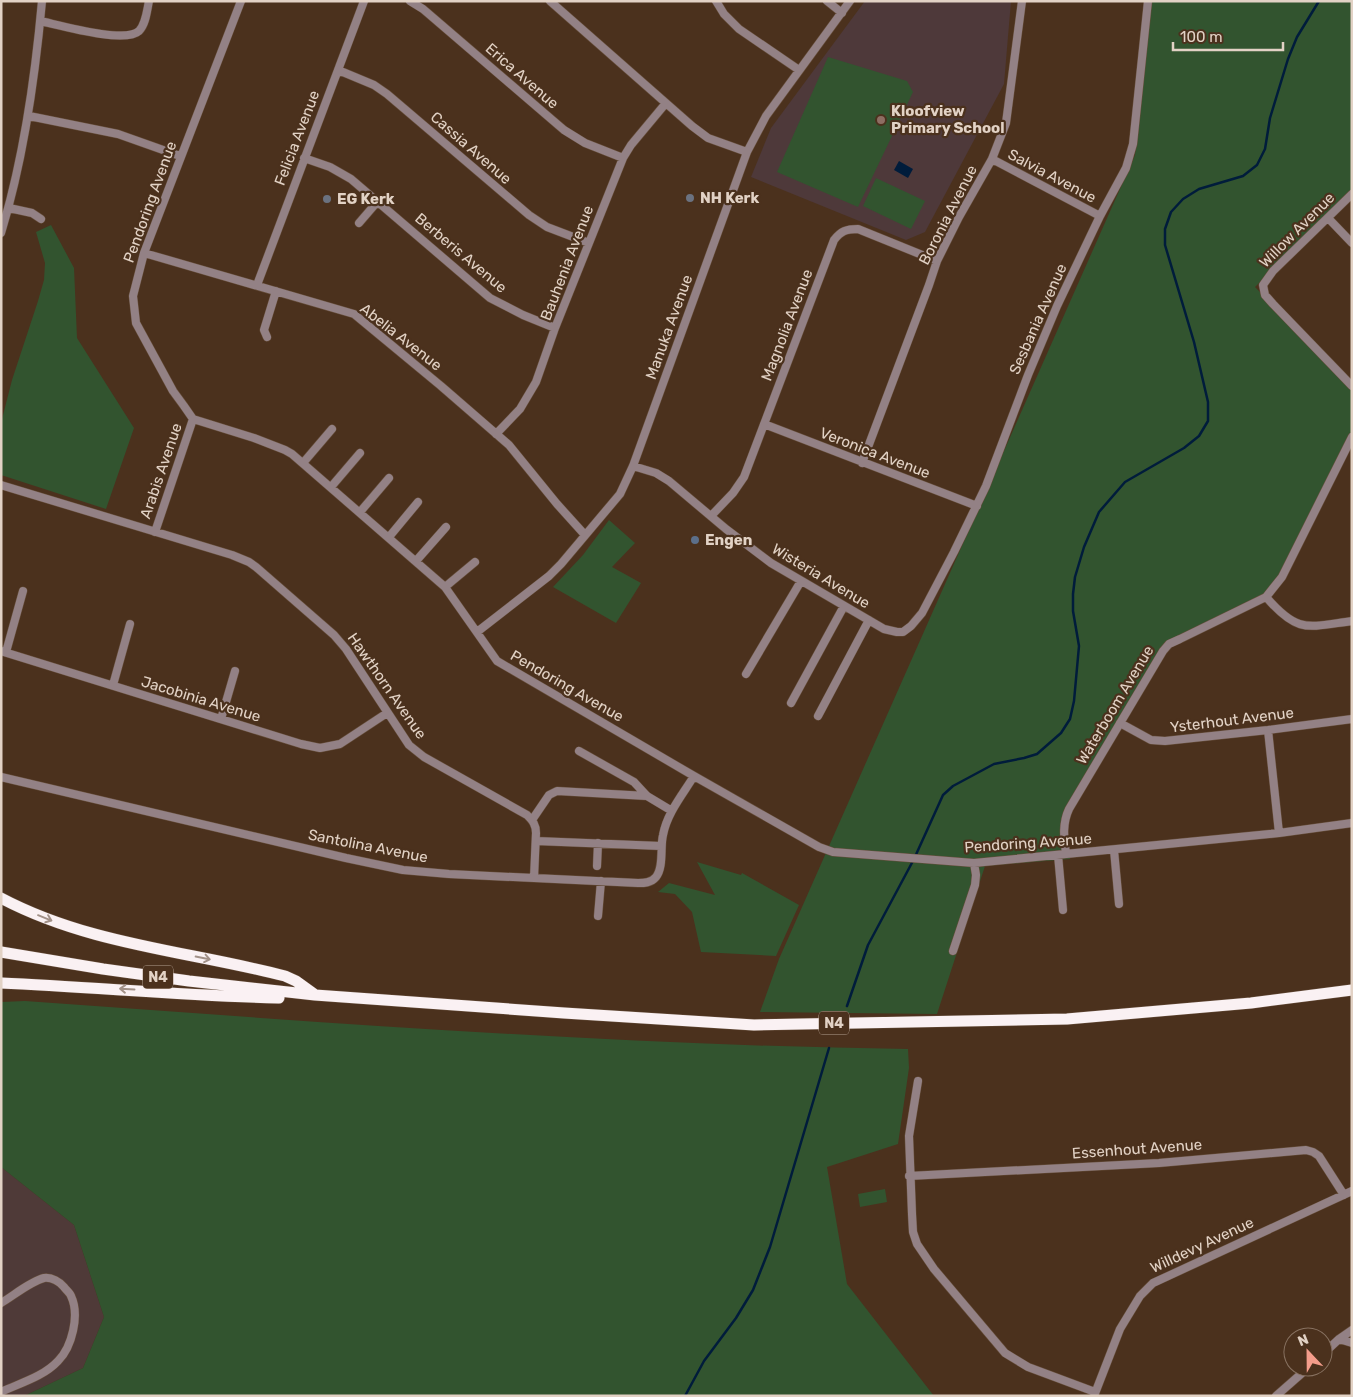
<svg xmlns="http://www.w3.org/2000/svg" width="1353" height="1397" viewBox="0 0 1353 1397" font-family="Rubik,sans-serif">
  <rect width="100%" height="100%" fill="#4b311d"/>
  <path fill="#4f3a38" d="M1,1167L74,1225L104,1317L83,1368L24,1396H1Z"/>
  <path fill="#4e393a" d="M865,1H1011L1004,84L925,232L906,240L751,177L771,128Z"/>
  <path fill="#32542f" d="M1150,1H1352V192L1255,287L1352,386V432L1270,597L1167,647L1066,818L1070,859L985,866L937,1014L760,1012L779,959L1135,155Z
    M828,57L907,81L913,92L858,207L777,172Z
    M876,178L925,201L911,229L863,206Z
    M51,225L74,268L77,338L134,428L106,509L1,475V423L12,380L38,301L44,280L45,263L36,232Z
    M609,520L635,543L612,567L641,583L616,623L553,587L583,555Z
    M697,862L741,875L742,873L799,905L776,956L701,952L692,912L675,894L658,892L669,883L715,895Z
    M25,1001C319,1022 613,1045 908,1049L909,1068L898,1144L827,1167L847,1284L934,1396H24L83,1368L104,1317L74,1225L1,1167V1002Z
    M885,1189L887,1202L860,1207L858,1194Z"/>
  <path fill="#001c3b" d="M899,161L913,169L908,178L894,170Z"/>
  <g fill="none" stroke-linecap="round" stroke-linejoin="round">
    <path stroke="#001c3b" stroke-width="2.5" d="M847,1006L868,945L914,859L943,795L953,786L994,764L1024,758L1037,754L1061,733L1070,719L1074,701L1079,646L1073,611V594L1075,577L1084,547L1099,512L1125,482L1184,448L1199,436L1208,421V402L1194,342L1165,245V229L1171,212L1183,199L1199,189L1243,176L1257,165L1265,149L1270,118L1288,59L1297,37L1319,1
      M685,1396L704,1361L736,1318L753,1290L770,1247L829,1048"/>
    <g stroke="#664e3b" stroke-width="9">
      <path id="minor" d="M241,1L144,253L133,296L136,323L173,391L184,406L193,419L254,438L285,450L292,454L445,587L497,661L694,776L819,847L833,852L974,863L1279,833L1352,823
        M410,1L423,9L564,130L585,143L623,158
        M550,1L692,126L708,138L747,152
        M716,1L724,14L739,29L799,70
        M827,1L842,13
        M40,21C59,25 125,44 139,31C146,24 147,10 149,1
        M338,70L374,85L387,94L529,215L547,227L589,243
        M29,116L118,134L180,156
        M304,158L330,167L351,179L490,298L523,315L555,328
        M992,159L1100,216
        M1352,194L1273,271L1263,285L1265,295L1273,304L1352,386
        M9,208L32,213L41,219
        M1328,218L1352,243
        M359,223L378,201
        M1,233C24,158 35,79 42,1
        M144,253L354,314L441,386L509,445L557,504L585,535
        M257,285L364,1
        M267,337L264,330L276,291
        M764,424L977,506
        M496,434L520,409L536,382L555,328L623,158L631,145L666,103
        M303,463L332,429
        M862,463L929,285L937,261L959,217L992,159L1006,123L1022,1
        M633,466L656,473L669,481L726,529L771,563L884,629L897,632H903L911,626L922,613L954,552L986,486L1028,375L1057,306L1100,216L1126,168L1133,144L1148,1
        M1,485L232,555L249,562L256,567L334,635L346,649L409,745L424,757L527,815C533,821 536,825 536,833L534,878
        M331,487L360,453
        M360,512L389,478
        M711,516L733,493L744,477L834,240C841,231 846,229 858,229L937,261
        M155,532L193,419
        M389,537L418,502
        M416,561L446,527
        M445,587L475,562
        M1266,597C1298,634 1307,627 1352,621
        M477,632L549,576L561,564L620,494L633,466L747,152L766,116L850,1
        M1,651L301,744L320,748L340,744L387,713
        M6,652L23,591
        M746,674L801,581
        M113,685L130,624
        M791,703L844,606
        M818,716L869,620
        M221,719L235,671
        M1120,723L1151,740L1165,741L1268,730L1352,719
        M1268,730L1279,833
        M579,751L634,782L647,796L672,811
        M1,777L346,858L403,870L449,874L638,883C644,883 651,883 656,877C664,867 660,847 663,835C667,813 683,794 694,776
        M532,820L549,795L557,791L647,796
        M536,841L661,846
        M1114,850L1119,904
        M1066,854C1064,838 1062,824 1069,809L1163,651L1169,644L1180,639L1266,597L1282,577L1352,437
        M1058,855L1063,910
        M597,866L598,843
        M598,916L601,881
        M953,951L975,885L976,875L974,863
        M918,1081L909,1136L912,1214L913,1232L917,1244L934,1269L1005,1353L1028,1367L1095,1392
        M909,1176L1159,1163L1306,1150L1313,1152L1319,1156L1344,1195
        M1,1303C13,1296 31,1281 44,1278C52,1277 60,1282 64,1287C66,1290 70,1293 71,1296C80,1315 72,1347 58,1361C43,1377 20,1383 1,1392
        M1339,1339L1352,1343
        M1323,1354L1339,1339L1352,1330
        M1094,1396L1120,1329L1140,1296L1153,1283L1352,1191
        M1276,1396L1309,1367"/>
    </g>
    <g stroke="#664e3b" stroke-width="12">
      <path id="highway" d="M1,898C90,945 189,951 285,976L296,981L314,994
        M1,952L103,969L189,981L315,995L564,1013L754,1025L1067,1019L1251,1003L1352,990
        M1,983C94,987 186,996 279,998"/>
    </g>
    <use href="#minor" stroke="#938185" stroke-width="8"/>
    <use href="#highway" stroke="#faf1f3" stroke-width="11"/>
  </g>
  <defs><path id="oneway-shaft" d="M-6 0H5M1.5-3L5.5 0L1.5 3" fill="none" stroke-width="1.6" stroke-linecap="round" stroke-linejoin="round" transform="scale(1.25)"/></defs>
  <g stroke="#a29188">
    <use href="#oneway-shaft" transform="translate(45 918) rotate(22)"/>
    <use href="#oneway-shaft" transform="translate(203 958) rotate(11)"/>
    <use href="#oneway-shaft" transform="translate(127 989) rotate(-177)"/>
  </g>
  <circle fill="#8d6e63" stroke="#4b311d" stroke-width="2" cx="881" cy="120" r="5"/>
  <g fill="#6b7280" stroke="#4b311d" stroke-width="2">
    <circle cx="690" cy="198" r="5"/>
    <circle cx="327" cy="199" r="5"/>
  </g>
  <circle fill="#5c6f8a" stroke="#4b311d" stroke-width="2" cx="695" cy="540" r="5"/>
  <g text-anchor="middle" dominant-baseline="central" stroke-width="4.5" stroke-linejoin="round" paint-order="stroke">
    <g fill="#4b311d" stroke="#b5a293" stroke-width="1">
      <rect x="143" y="965.5" width="30" height="23" rx="4"/>
      <rect x="819" y="1011.5" width="30" height="23" rx="4"/>
    </g>
    <g font-size="14" font-weight="bold" fill="#e2d2c5">
      <text x="158" y="977">N4</text>
      <text x="834" y="1023">N4</text>
    </g>
    <g font-size="15" fill="#e2d2c5" stroke="#4b311d">
      <text transform="translate(522 76) rotate(41)">Erica Avenue</text>
      <text transform="translate(297 138) rotate(-69)">Felicia Avenue</text>
      <text transform="translate(471 148) rotate(41)">Cassia Avenue</text>
      <text transform="translate(1052 176) rotate(28)">Salvia Avenue</text>
      <text transform="translate(150 202) rotate(-70)">Pendoring Avenue</text>
      <text transform="translate(948 215) rotate(-63)">Boronia Avenue</text>
      <text transform="translate(1297 230) rotate(-45)">Willow Avenue</text>
      <text transform="translate(461 253) rotate(40)">Berberis Avenue</text>
      <text transform="translate(567 263) rotate(-69)">Bauhenia Avenue</text>
      <text transform="translate(1038 319) rotate(-66)">Sesbania Avenue</text>
      <text transform="translate(787 325) rotate(-69)">Magnolia Avenue</text>
      <text transform="translate(669 327) rotate(-70)">Manuka Avenue</text>
      <text transform="translate(401 337) rotate(38)">Abelia Avenue</text>
      <text transform="translate(875 453) rotate(21)">Veronica Avenue</text>
      <text transform="translate(161 471) rotate(-71)">Arabis Avenue</text>
      <text transform="translate(821 576) rotate(31)">Wisteria Avenue</text>
      <text transform="translate(387 686) rotate(55)">Hawthorn Avenue</text>
      <text transform="translate(567 686) rotate(30)">Pendoring Avenue</text>
      <text transform="translate(201 699) rotate(17)">Jacobinia Avenue</text>
      <text transform="translate(1115 705) rotate(-59)">Waterboom Avenue</text>
      <text transform="translate(1232 720) rotate(-7)">Ysterhout Avenue</text>
      <text transform="translate(1028 843) rotate(-4)">Pendoring Avenue</text>
      <text transform="translate(368 846) rotate(11)">Santolina Avenue</text>
      <text transform="translate(1137 1149) rotate(-4)">Essenhout Avenue</text>
      <text transform="translate(1202 1245) rotate(-25)">Willdevy Avenue</text>
    </g>
    <g font-size="15" font-weight="bold" fill="#e2d2c5" stroke="#4b311d" text-anchor="start">
      <text x="891" y="111">Kloofview<tspan x="891" dy="17">Primary School</tspan></text>
      <text x="700" y="198">NH Kerk</text>
      <text x="337" y="199">EG Kerk</text>
      <text x="705" y="540">Engen</text>
    </g>
  </g>
  <rect width="1353" height="1397" fill="none" stroke="#e2d2c5" stroke-width="5"/>
  <g transform="translate(1308 1352) rotate(338)"><circle r="24" fill="#4b311d" stroke="#877160"/>
  <path d="M0-4L9 19L0 12L-9 19Z" fill="#f49d8b"/>
  <text y="-8" font-size="14" font-weight="bold" text-anchor="middle" fill="#e2d2c5">N</text>
  </g>
  <path d="M1173 42v8h110v-8" fill="none" stroke="#e2d2c5" stroke-width="2.5"/>
  <text x="1180" y="42" font-size="15" fill="#e2d2c5" stroke="#4b311d" stroke-width="4" paint-order="stroke">100 m</text>
</svg>
